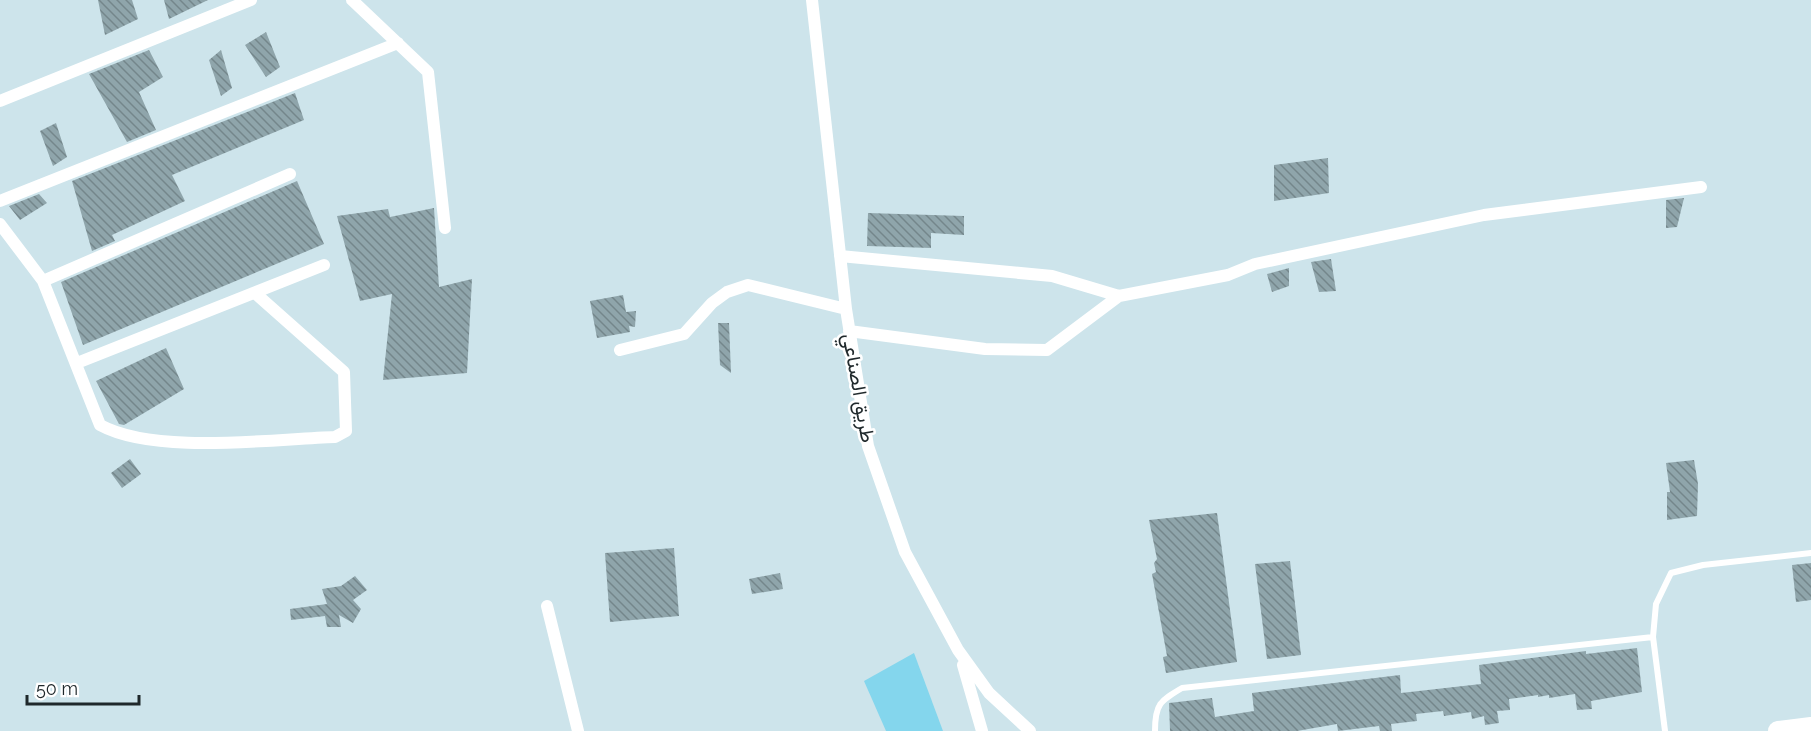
<svg xmlns="http://www.w3.org/2000/svg" width="1811" height="731" viewBox="0 0 1811 731" font-family="Raleway,Vazirmatn,sans-serif">
  <defs>
    <pattern id="building-back-hatch" width="6" height="6" patternUnits="userSpaceOnUse" patternTransform="scale(1.5)"><rect width="6" height="6" fill="#8fa5ab"/><path d="M-1 5l2 2M0 0l6 6M5-1l2 2" fill="none" stroke="#74868b"/></pattern>
  </defs>
  <rect width="100%" height="100%" fill="#cde4eb"/>
  <path fill="#84d6ed" d="M914,653L943,731H886L864,681Z"/>
  <path fill="url(#building-back-hatch)" d="M98,0H132L138,19L105,35Z
    M164,0H208L169,19Z
    M266,32L280,67L266,77L245,45Z
    M149,50L163,77L139,92L156,130L127,142L89,74Z
    M221,50L232,88L221,96L209,60Z
    M295,93L304,120L172,175L185,201L112,235L115,241L92,251L72,181Z
    M56,123L67,157L53,166L40,131Z
    M1328,158L1329,193L1274,201V165Z
    M297,181L324,244L83,345L61,282Z
    M39,194L47,203L20,220L9,206Z
    M1684,198L1677,227L1666,228V200Z
    M434,208L439,287L472,279L467,373L383,380L392,294L360,301L337,216L388,209L390,217Z
    M868,213L964,216V235L931,233V248L867,246Z
    M1331,259L1336,291L1319,292L1311,262Z
    M1289,268V286L1272,292L1267,274Z
    M623,295L626,312L636,311L635,327L629,326L630,332L597,338L590,301Z
    M718,323H729L731,373L720,365Z
    M166,348L184,389L124,425L119,424L96,381Z
    M130,459L141,474L122,488L111,473Z
    M1694,460L1698,484L1697,516L1667,520V492H1670L1666,463Z
    M1217,513L1237,662L1166,673L1163,657L1167,656L1152,574L1156,572L1154,563L1157,559L1149,520Z
    M674,548L679,616L610,622L605,553Z
    M1290,561L1301,655L1267,659L1255,564Z
    M1811,563V600L1796,602L1792,565Z
    M780,573L783,589L752,594L749,579Z
    M355,576L367,590L353,600L361,609L353,623L339,615L341,627H327L325,616L291,620L290,609L327,604L322,589L341,586Z
    M1637,648L1642,692L1591,701L1592,709L1577,710L1575,694L1549,698V695L1538,697V695L1509,699L1510,710L1497,711L1499,723L1485,725L1484,716L1472,719L1471,712L1444,716L1443,711L1416,714L1417,721L1391,724L1392,731H1380L1379,726L1338,731L1337,724L1297,731H1170L1169,703L1212,698L1215,717L1254,711L1252,693L1400,675L1401,693L1481,684L1479,665L1586,651V654Z"/>
  <g fill="none" stroke-linecap="round" stroke-linejoin="round">
    <path stroke="#fff" stroke-width="6" d="M1155,731C1155,704 1160,701 1182,688L1653,637
      M1665,731L1653,637L1656,604L1671,573L1703,565L1811,553"/>
    <path stroke="#fff" stroke-width="12" d="M352,0L428,72L445,228
      M812,0L846,309L868,446L905,552L958,650L989,693L1030,731
      M0,101L251,0
      M0,201L398,43
      M0,224L43,281L100,425C155,455 271,439 335,437L346,431L344,372L255,293
      M840,256L1052,276L1119,296L1228,275L1255,264L1484,215L1701,187
      M43,281L290,174
      M849,331L985,349L1047,350L1119,296
      M620,350L684,334L712,303L727,292L748,285L846,309
      M77,363L324,265
      M547,606L578,731
      M963,665L982,731"/>
    <path stroke="#fff" stroke-width="20" d="M1778,731L1811,727"/>
  </g>
  <g text-anchor="middle" dominant-baseline="central" stroke-width="5" stroke-linejoin="round" paint-order="stroke">
    <g font-size="20" fill="#1f282b" stroke="#fff">
      <text transform="translate(859 388) rotate(80)">طريق الصناعي</text>
    </g>
  </g>
  <path d="M27 695v9h112v-9" fill="none" stroke="#1f282b" stroke-width="3"/>
  <text x="36" y="695" font-size="18" fill="#1f282b" stroke="#ffffff" stroke-width="4.5" paint-order="stroke">50 m</text>
</svg>
